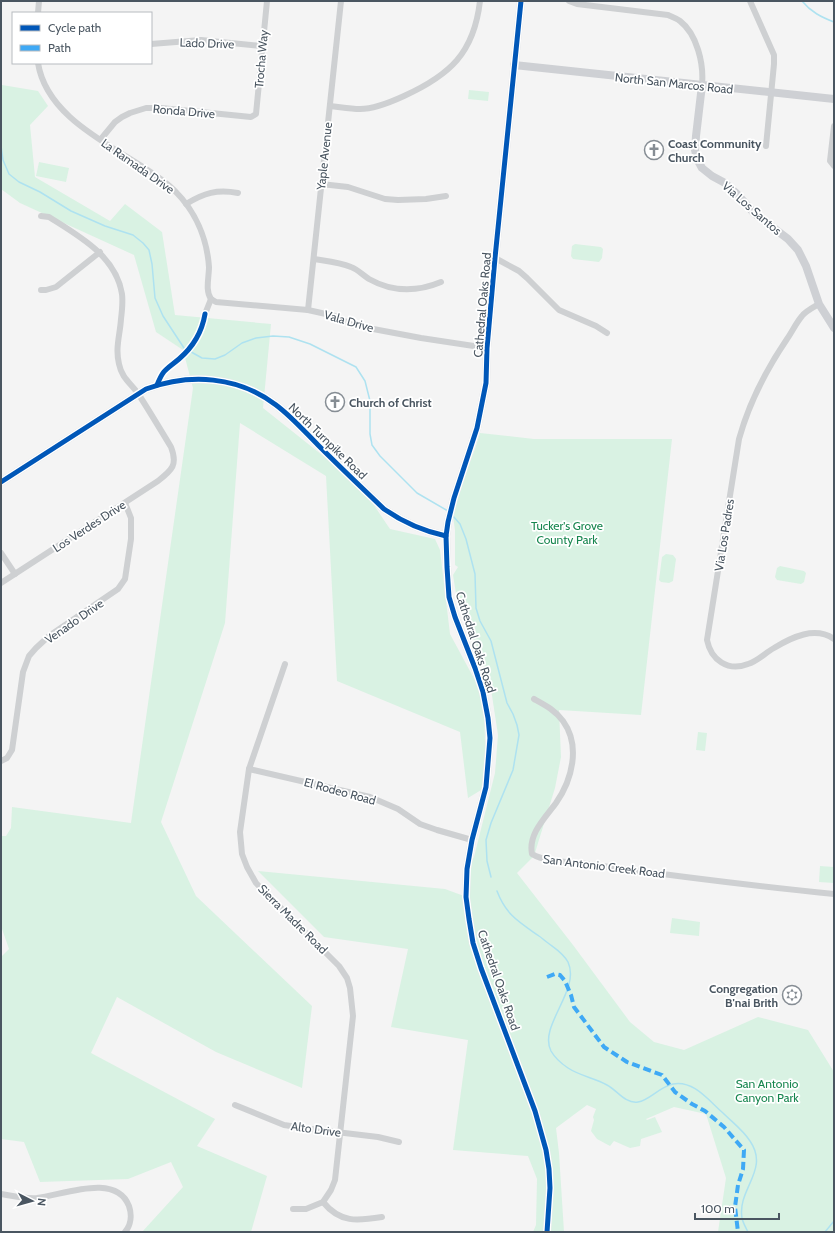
<svg xmlns="http://www.w3.org/2000/svg" width="835" height="1233" font-family="Cabin,sans-serif">
<style>
.green{fill:#d9f2e3}
.lines{fill:none;stroke-linecap:round;stroke-linejoin:round}
.stream{stroke:#aee2f0;stroke-width:1.5}
.street{stroke:#ced0d2;stroke-width:6}
.secondary{stroke:#ced0d4;stroke-width:8}
.quiet{stroke:#3fa9f5;stroke-width:4;stroke-dasharray:8 4;stroke-linecap:butt}
.cycleway-casing{stroke:#fff;stroke-width:8}
.cycleway{stroke:#0057b8;stroke-width:5}
.labels{text-anchor:middle;dominant-baseline:central;stroke-width:3.5;stroke-linejoin:round;paint-order:stroke}
.street-label{font-size:12px;fill:#4a5661;stroke:#fff}
.poi-label{font-size:12px;font-weight:bold;fill:#4a5661;stroke:#fff;text-anchor:start}
.park-label{font-size:12px;fill:#17864f;stroke:#fff}
</style>
<rect width="100%" height="100%" fill="#f4f4f4"/>
<g class="green">
<polygon points="1,80 2,85 38,91 48,106 30,125 35,177 110,221 125,204 162,232 175,315 271,324 263,408 361,486 390,529 435,539 440,550 450,634 484,697 486,787 468,798 460,732 337,681 326,476 240,423 225,623 161,822 196,896 312,1006 302,1088 216,1052 117,997 91,1053 215,1119 197,1146 267,1176 251,1232 142,1232 183,1187 171,1162 128,1179 40,1182 24,1142 1,1139 1,957 9,949 1,926 1,836 6,836 11,828 12,807 131,823 193,388 183,350 156,332 134,255 20,203 1,189"/>
<polygon points="469,90 489,92 488,101 468,99"/>
<polygon points="39,162 69,168 66,182 36,176"/>
<polygon points="575,244 601,247 603,249 602,258 599,262 573,259 571,256 572,246"/>
<polygon points="480,433 534,439 672,439 641,715 559,710 561,757 555,788 534,856 517,873 573,945 630,1022 654,1042 684,1050 758,1017 808,1030 834,1072 834,1232 718,1232 726,1178 706,1114 674,1107 646,1119 647,1120 655,1117 662,1132 641,1139 640,1146 630,1148 614,1141 610,1146 597,1139 591,1131 594,1120 593,1117 596,1109 587,1105 556,1128 559,1153 564,1232 533,1232 536,1225 537,1179 528,1156 453,1150 468,1040 391,1027 408,949 324,937 258,871 445,889 464,896 465,870 474,857 495,773 498,735 491,689 480,652 466,626 457,600 453,575 458,567 455,565 455,530 453,516 462,482 475,449"/>
<polygon points="666,554 673,555 676,559 673,581 669,583 661,582 659,580 662,557"/>
<polygon points="780,566 804,571 806,573 804,582 801,584 777,580 775,577 777,568"/>
<polygon points="698,732 707,733 705,751 696,750"/>
<polygon points="820,866 834,867 834,883 819,882"/>
<polygon points="672,918 700,922 699,936 670,933"/>
</g>
<g class="lines">
<g class="stream">
<path d="M802,1C811,12 821,17 834,22"/>
<polyline points="1,118 1,146 3,160 9,174 19,182 40,192 71,211 105,226 133,235 143,243 149,250 152,264 155,298 163,316 184,348 202,358 215,359 225,355 242,343 256,338 273,336 289,337 310,344 356,367 365,381 370,401 370,434 372,445 380,456 417,493 448,511"/>
<polyline points="453,516 460,524 466,539 475,574 476,608 480,621 491,641 507,703 513,714 517,725 519,735 513,770 491,823 486,840 487,861 491,877"/>
<path d="M497,891C506,915 519,922 539,936C542,938 545,941 548,943C556,949 563,953 568,962C581,990 538,1026 551,1051C555,1058 562,1064 568,1068C580,1076 595,1078 607,1085C617,1090 625,1104 638,1102C650,1100 659,1087 673,1084C694,1080 709,1101 723,1113C732,1122 743,1130 750,1141C770,1170 737,1189 742,1218C743,1223 746,1228 748,1232"/>
<polyline points="825,1232 834,1221"/>
</g>
<g class="street">
<path d="M569,1L577,4L668,15C672,17 676,18 680,21C697,34 704,64 702,85"/>
<polyline points="750,1 774,55 774,64 766,146"/>
<polyline points="38,13 39,1"/>
<polyline points="151,44 201,40 262,46"/>
<path d="M38,63C46,114 103,141 143,167C154,174 165,181 175,191C195,211 207,238 209,267C209,277 205,291 211,299"/>
<path d="M330,106C340,107 350,109 360,109C375,109 391,102 404,96C450,75 474,53 480,1"/>
<polyline points="834,126 830,161 834,166"/>
<polyline points="101,139 115,122 122,117 130,113 146,108 161,108 251,117 256,114 267,1"/>
<polyline points="321,184 348,187 385,199 398,200 426,199 446,196"/>
<path d="M186,204C204,193 217,189 238,193"/>
<polyline points="495,258 519,271 527,278 559,310 596,326 607,333"/>
<path d="M314,259C326,261 339,262 351,267C357,269 363,275 369,279C392,292 417,292 441,282"/>
<polyline points="41,290 46,290 56,287 100,252"/>
<polyline points="211,299 216,302 308,310 335,316 352,325 421,338 487,348"/>
<path d="M819,304C814,307 806,311 802,316C796,323 792,332 787,339C766,370 749,403 739,439L707,640C711,660 728,672 748,664C758,661 765,653 774,648C792,637 815,626 834,639"/>
<polyline points="308,310 341,1"/>
<polyline points="205,314 211,299"/>
<polyline points="1,553 15,574"/>
<path d="M1,583L158,481C172,470 178,465 171,447C160,429 150,412 139,395C131,383 122,379 119,364C115,348 120,335 121,319C122,311 123,302 122,294C116,256 79,236 49,217L41,216"/>
<polyline points="285,664 249,769 240,832 242,854 247,867 256,883 339,966 347,978 350,988 353,1016 335,1180 331,1190 323,1202 306,1209 293,1209"/>
<path d="M534,699C545,705 555,710 563,721C581,746 572,780 556,803C545,818 528,834 532,854C546,863 578,862 595,865C675,876 754,886 834,894"/>
<polyline points="1,761 7,758 12,750 23,672 29,656 36,648 49,636 118,589 125,579 131,539 131,518 125,503"/>
<polyline points="249,769 370,797 398,809 420,824 437,830 472,840"/>
<polyline points="235,1105 284,1125 311,1129 378,1137 399,1142"/>
<path d="M1,1194C13,1196 25,1199 37,1198C63,1195 116,1172 129,1206C132,1215 131,1225 125,1232"/>
<path d="M323,1202C340,1223 357,1221 382,1217"/>
</g>
<g class="secondary">
<polyline points="521,1 495,258 487,348 486,383 477,428 454,498 448,522 446,536 447,567 449,597 455,617 475,668 483,692 488,718 490,738 486,787 472,840 467,869 466,897 469,919 473,943 481,968 535,1111 546,1150 549,1169 550,1188 547,1232"/>
<polyline points="514,65 834,99"/>
<polyline points="702,85 696,136 695,150 697,159 702,168 712,176 725,183 737,194 754,213 788,239 798,250 806,266 819,304 834,328"/>
<path d="M1,482L146,389C190,373 238,376 276,405C292,417 305,432 318,445C340,467 362,488 384,509C404,523 423,531 446,536"/>
</g>
<polyline class="quiet" points="547,977 555,974 560,975 565,981 571,995 574,1007 604,1047 627,1062 662,1075 675,1092 692,1104 705,1111 724,1127 744,1150 743,1169 738,1185 735,1207 738,1232"/>
<defs>
<g id="cycleway">
<polyline points="521,1 495,258 487,348 486,383 477,428 454,498 448,522 446,536 447,567 449,597 455,617 475,668 483,692 488,718 490,738 486,787 472,840 467,869 466,897 469,919 473,943 481,968 535,1111 546,1150 549,1169 550,1188 547,1232"/>
<path d="M157,385C164,368 166,370 179,359C193,347 202,332 205,314"/>
<path d="M1,482L146,389C190,373 238,376 276,405C292,417 305,432 318,445C340,467 362,488 384,509C404,523 423,531 446,536"/>
</g>
</defs>
<use href="#cycleway" class="cycleway-casing"/>
<use href="#cycleway" class="cycleway"/>
</g>
<defs>
<symbol id="church-ring" viewBox="-11 -11 22 22"><circle r="9.5" fill="#fff" stroke="#868d94" stroke-width="1.5"/><path d="M-1.2-6h2.4v3.5h3.3v2.4h-3.3V6h-2.4V-.1h-3.3v-2.4h3.3Z" fill="#868d94"/></symbol>
<symbol id="synagogue-ring" viewBox="-11 -11 22 22"><circle r="9.5" fill="#fff" stroke="#868d94" stroke-width="1.5"/><path d="M0-6.5L5.6 3.2H-5.6ZM0 6.5L5.6-3.2H-5.6Z" fill="#868d94"/></symbol>
</defs>
<g fill-rule="evenodd">
<use href="#church-ring" x="643" y="139" width="22" height="22"/>
<use href="#church-ring" x="324" y="391" width="22" height="22"/>
<use href="#synagogue-ring" x="781" y="984" width="22" height="22"/>
</g>
<g class="labels">
<g class="street-label">
<text transform="translate(207 43) rotate(2)">Lado Drive</text>
<text transform="translate(261 59) rotate(-85)">Trocha Way</text>
<text transform="translate(674 83) rotate(6)">North San Marcos Road</text>
<text transform="translate(184 111) rotate(5)">Ronda Drive</text>
<text transform="translate(324 156) rotate(-84)">Yaple Avenue</text>
<text transform="translate(138 166) rotate(35)">La Ramada Drive</text>
<text transform="translate(752 208) rotate(41)">Via Los Santos</text>
<text transform="translate(482 305) rotate(-85)">Cathedral Oaks Road</text>
<text transform="translate(349 321) rotate(16)">Vala Drive</text>
<text transform="translate(328 441) rotate(44)">North Turnpike Road</text>
<text transform="translate(89 526) rotate(-33)">Los Verdes Drive</text>
<text transform="translate(724 535) rotate(-81)">Via Los Padres</text>
<text transform="translate(74 621) rotate(-35)">Venado Drive</text>
<text transform="translate(476 642) rotate(72)">Cathedral Oaks Road</text>
<text transform="translate(340 791) rotate(15)">El Rodeo Road</text>
<text transform="translate(604 866) rotate(7)">San Antonio Creek Road</text>
<text transform="translate(293 919) rotate(45)">Sierra Madre Road</text>
<text transform="translate(499 980) rotate(71)">Cathedral Oaks Road</text>
<text transform="translate(316 1129) rotate(8)">Alto Drive</text>
</g>
<g class="poi-label">
<text x="668" y="143">Coast Community<tspan x="668" dy="14">Church</tspan></text>
<text x="349" y="402">Church of Christ</text>
<text x="778" y="988" text-anchor="end">Congregation<tspan x="778" dy="14">B'nai Brith</tspan></text>
</g>
<g class="park-label">
<text x="567" y="525">Tucker's Grove<tspan x="567" dy="14">County Park</tspan></text>
<text x="767" y="1083">San Antonio<tspan x="767" dy="14">Canyon Park</tspan></text>
</g>
</g>
<rect width="835" height="1233" fill="none" stroke="#4a5661" stroke-width="4"/>
<rect x="12" y="12" width="140" height="52" fill="#ffffff" stroke="#b7bbc0"/>
<rect x="20" y="25" width="20" height="6" fill="#0057b8" stroke="#b7bbc0"/>
<text x="48" y="32" font-size="12" fill="#4a5661">Cycle path</text>
<rect x="20" y="45" width="20" height="6" fill="#3fa9f5" stroke="#b7bbc0"/>
<text x="48" y="52" font-size="12" fill="#4a5661">Path</text>
<g transform="translate(32 1201) rotate(96)" stroke="#ffffff" stroke-width="3" paint-order="stroke">
<path d="M0-3L7 15L0 10L-7 15Z" fill="#4a5661"/>
<text y="-6" font-size="11" font-weight="bold" text-anchor="middle" fill="#4a5661">N</text>
</g>
<path d="M695 1213v6h84v-6" fill="none" stroke="#4a5661" stroke-width="2"/>
<text x="701" y="1213" font-size="12" fill="#4a5661" stroke="#ffffff" stroke-width="3" paint-order="stroke">100 m</text>
</svg>
